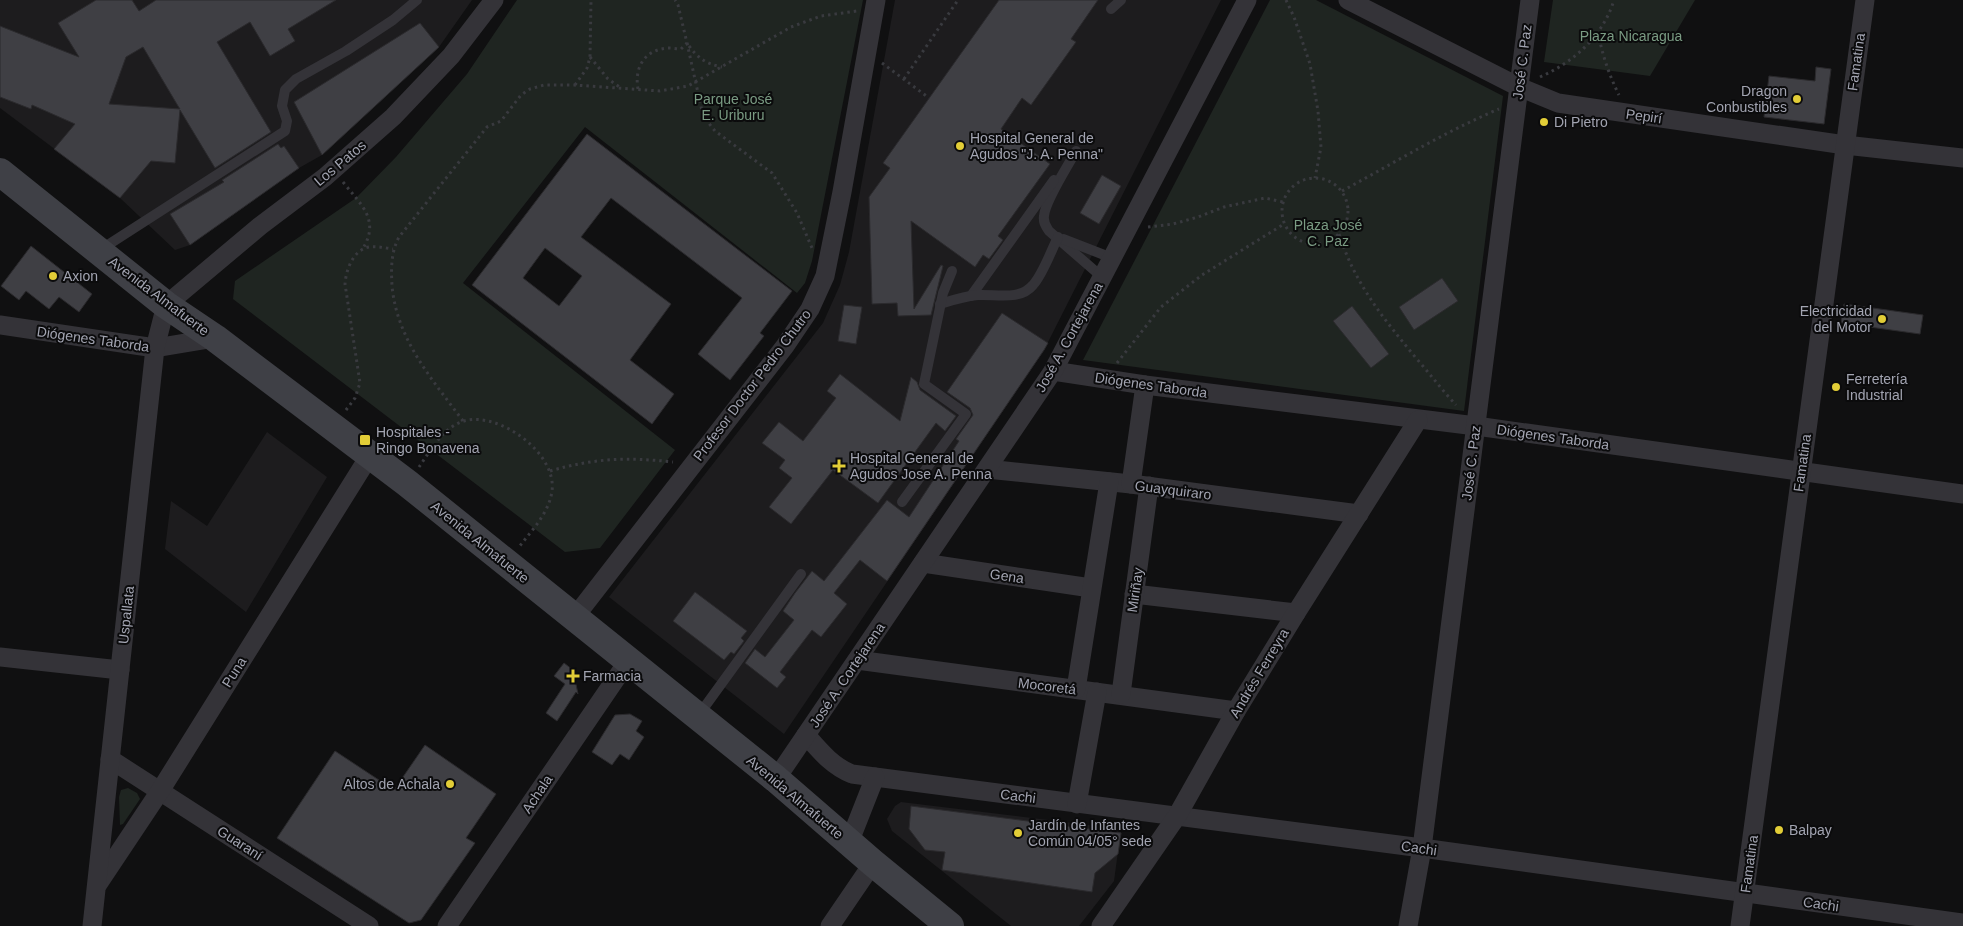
<svg xmlns="http://www.w3.org/2000/svg" width="1963" height="926" font-family="Helvetica,sans-serif">
<style>
.built{fill:#1d1c1e}
.green{fill:#1f2521}
.building{fill:#3f3f44;stroke:#2b2a2d;fill-rule:evenodd}
.lines{fill:none;stroke-linecap:round;stroke-linejoin:round}
.path{stroke:#393a3f;stroke-width:3;stroke-dasharray:2.5 4;stroke-linecap:butt}
.service{stroke:#343338;stroke-width:10}
.minor{stroke:#343338;stroke-width:19}
.secondary{stroke:#3f4046;stroke-width:28}
.poi-dot{fill:#e2cd37;stroke:#0b0b0c;stroke-width:2}
.labels{text-anchor:middle;dominant-baseline:central;stroke-width:4;stroke-linejoin:round;paint-order:stroke}
.park-label{font-size:14px;fill:#7a9b83;stroke:#0b0b0c}
.street-label{font-size:14px;fill:#a2a4b1;stroke:#0b0b0c}
.poi-label{font-size:14px;fill:#a2a4b1;stroke:#0b0b0c;text-anchor:start}
</style>
<rect width="100%" height="100%" fill="#101011"/>
<g class="built">
<polygon points="0,0 472,0 439,47 322,155 299,168 190,245 175,250 120,198 0,108"/>
<polygon points="895,0 1221,0 1044,350 784,734 609,597 823,323 840,285 849,252"/>
<polygon points="267,432 327,477 246,612 165,549 171,501 207,526"/>
<polygon points="901,802 1121,829 1114,881 1079,926 1011,926 892,831 887,819 895,806"/>
</g>
<g class="green">
<polygon points="517,0 863,0 812,261 805,283 797,293 585,127 463,283 675,450 600,548 565,552 233,299 235,281 356,198 396,157 467,74"/>
<polygon points="1270,0 1316,0 1503,96 1464,411 1083,360"/>
<polygon points="1553,0 1695,0 1650,76 1544,62"/>
<polygon points="128,788 137,793 140,799 123,824 120,825 119,797 121,790"/>
</g>
<g class="building">
<path d="M96,0H132L139,11L156,0H336L288,29L295,41L270,56L250,22L217,42L271,132L215,168L180,110L175,163L151,161L120,198L54,149L75,124L32,105L31,109L0,97V26L79,57L58,23ZM143,47L178,106L180,109L109,104L126,57Z"/>
<polygon points="999,0 1098,0 1071,39 1076,42 1031,105 1022,98 1001,129 1050,164 998,236 1003,240 989,259 983,255 975,267 911,221 914,309 941,265 943,266 931,315 898,316 897,303 872,304 869,197 890,168 883,163"/>
<polygon points="420,23 439,47 322,155 294,102"/>
<polygon points="1816,67 1831,69 1824,124 1764,117 1769,76 1815,81"/>
<path d="M587,134L792,291L760,333L764,336L730,380L698,354L742,298L611,198L581,237L671,304L630,360L674,394L652,424L472,285ZM545,248L582,276L559,306L523,278Z"/>
<polygon points="278,144 281,148 284,146 299,168 190,245 170,214 224,182 222,180"/>
<polygon points="1102,175 1121,186 1099,224 1080,213"/>
<polygon points="31,246 92,294 79,312 59,297 49,309 26,291 19,300 1,286"/>
<polygon points="1442,278 1458,301 1414,330 1399,307"/>
<polygon points="1844,304 1923,315 1920,334 1841,323"/>
<polygon points="844,305 862,307 856,344 838,341"/>
<polygon points="1352,306 1389,354 1371,368 1333,321"/>
<polygon points="1002,313 1048,343 1044,350 887,581 860,560 834,593 847,604 821,637 812,630 780,672 786,677 777,688 745,663 755,649 765,657 794,620 783,611 795,593 812,571 824,581 887,500 909,517 959,441 956,439 973,415 970,408 947,392"/>
<polygon points="840,374 900,421 911,377 917,382 920,390 956,416 945,431 936,423 878,503 833,470 791,524 769,507 792,478 779,468 785,460 762,443 779,422 803,441 836,398 827,391"/>
<polygon points="695,592 747,631 741,638 744,641 734,654 731,652 724,660 673,621"/>
<polygon points="564,663 573,670 578,694 576,692 557,721 546,713 565,684 554,676"/>
<polygon points="630,714 642,721 636,731 644,737 629,760 620,754 612,765 592,752 615,715"/>
<polygon points="425,745 496,794 466,838 475,843 421,920 409,923 277,838 335,751 394,790"/>
<polygon points="911,806 1121,833 1118,854 1095,873 1092,892 942,870 945,852 925,850 909,829"/>
</g>
<g class="lines">
<g class="path">
<polyline points="1286,0 1294,17 1310,64 1318,111 1321,147 1315,178"/>
<path d="M1598,32C1602,54 1609,75 1619,95"/>
<polyline points="687,43 702,111 707,121 715,131 772,173 797,213 812,248"/>
<path d="M689,46C698,58 706,64 722,67"/>
<polyline points="590,57 608,79 621,88"/>
<polyline points="882,63 929,98"/>
<path d="M1540,77C1574,62 1603,36 1614,0"/>
<polyline points="904,79 958,0"/>
<polyline points="575,85 587,68 590,57 591,0"/>
<path d="M638,89C634,67 645,49 669,48C673,48 677,49 681,49L687,43L678,5L675,0"/>
<circle cx="1315" cy="211" r="33"/>
<path d="M343,182C361,205 381,220 362,250"/>
<path d="M1342,191C1394,163 1444,132 1499,109"/>
<polyline points="1148,227 1173,224 1198,217 1224,207 1265,198 1283,202"/>
<path d="M1339,234C1355,284 1383,318 1416,358C1430,374 1442,390 1456,405"/>
<polyline points="1117,363 1161,307 1202,275 1284,224"/>
<path d="M346,410L355,398L360,383L345,284C346,270 353,250 369,247C377,246 385,248 393,249"/>
<path d="M463,421C432,379 397,340 392,286C391,268 391,252 399,237L487,127L501,121L521,95L530,89L544,85H574L660,91L688,86L791,27L821,16L857,11"/>
<path d="M419,467C431,450 443,427 464,421C499,411 557,453 552,491C549,513 532,530 519,547"/>
<path d="M550,471C595,458 627,457 673,462"/>
</g>
<g class="service">
<polyline points="1111,9 1121,0"/>
<path d="M1076,151C1068,166 1045,201 1044,216C1043,223 1046,226 1049,231L1102,277"/>
<polyline points="1063,239 1112,258"/>
<polyline points="100,250 285,131 287,121 282,106 285,90 296,79 346,51 393,20 417,0"/>
<polyline points="971,296 1054,180"/>
<path d="M940,304C953,300 965,296 978,295C996,294 1020,301 1033,285C1043,274 1051,251 1058,237"/>
<polyline points="902,502 966,414 924,384 943,293 952,271"/>
<polyline points="698,716 801,574"/>
</g>
<g class="minor">
<polyline points="1348,0 1519,87 1558,103 1845,145 1963,158"/>
<polyline points="0,325 155,348 215,338"/>
<polyline points="1053,371 1145,385 1476,426 1963,494"/>
<polyline points="987,469 1131,484 1359,514"/>
<polyline points="1131,484 1145,385"/>
<polyline points="923,563 1091,588"/>
<polyline points="1134,594 1296,613"/>
<polyline points="574,618 785,346 810,309 825,276 842,192 876,0"/>
<polyline points="0,657 120,670"/>
<polyline points="857,660 1236,711"/>
<polyline points="1076,689 1109,482"/>
<polyline points="1121,694 1149,486"/>
<path d="M806,735C820,751 832,766 852,774L1422,848L1963,923"/>
<polyline points="110,759 369,926"/>
<polyline points="776,779 1053,371 1247,0"/>
<polyline points="1077,804 1097,692"/>
<polyline points="849,843 875,777"/>
<polyline points="98,884 160,791 370,455"/>
<polyline points="92,926 155,348 166,305 260,226 325,177 393,117 451,56 494,0"/>
<polyline points="447,926 628,661"/>
<polyline points="830,926 873,863"/>
<polyline points="1101,926 1177,816 1236,711 1296,613 1418,420"/>
<polyline points="1408,926 1422,848 1530,0"/>
<polyline points="1740,926 1865,0"/>
</g>
<polyline class="secondary" points="0,172 166,305 215,338 407,483 776,779 873,863 950,926"/>
</g>
<g class="poi-dot">
<circle cx="1797" cy="99" r="5"/>
<circle cx="1544" cy="122" r="5"/>
<circle cx="960" cy="146" r="5"/>
<circle cx="53" cy="276" r="5"/>
<circle cx="1882" cy="319" r="5"/>
<circle cx="1836" cy="387" r="5"/>
<rect x="359" y="434" width="12" height="12" rx="2.5"/>
<path d="M836.5 458.5h5v5h5v5h-5v5h-5v-5h-5v-5h5z"/>
<path d="M570.5 668.5h5v5h5v5h-5v5h-5v-5h-5v-5h5z"/>
<circle cx="450" cy="784" r="5"/>
<circle cx="1779" cy="830" r="5"/>
<circle cx="1018" cy="833" r="5"/>
</g>
<g class="labels">
<g class="park-label">
<text x="1631" y="36">Plaza Nicaragua</text>
<text x="733" y="99">Parque José<tspan x="733" dy="16">E. Uriburu</tspan></text>
<text x="1328" y="225">Plaza José<tspan x="1328" dy="16">C. Paz</tspan></text>
</g>
<g class="street-label">
<text transform="translate(1522 62) rotate(-83)">José C. Paz</text>
<text transform="translate(1856 62) rotate(-82)">Famatina</text>
<text transform="translate(1644 116) rotate(8)">Pepirí</text>
<text transform="translate(340 163) rotate(-40)">Los Patos</text>
<text transform="translate(159 296) rotate(37)">Avenida Almafuerte</text>
<text transform="translate(1069 337) rotate(-61)">José A. Cortejarena</text>
<text transform="translate(93 339) rotate(8)">Diógenes Taborda</text>
<text transform="translate(752 385) rotate(-53)">Profesor Doctor Pedro Chutro</text>
<text transform="translate(1151 385) rotate(8)">Diógenes Taborda</text>
<text transform="translate(1553 437) rotate(8)">Diógenes Taborda</text>
<text transform="translate(1471 463) rotate(-83)">José C. Paz</text>
<text transform="translate(1802 463) rotate(-82)">Famatina</text>
<text transform="translate(1173 490) rotate(7)">Guayquiraro</text>
<text transform="translate(480 542) rotate(39)">Avenida Almafuerte</text>
<text transform="translate(1007 576) rotate(8)">Gena</text>
<text transform="translate(1135 590) rotate(-82)">Miriñay</text>
<text transform="translate(126 615) rotate(-84)">Uspallata</text>
<text transform="translate(234 672) rotate(-58)">Puna</text>
<text transform="translate(1259 673) rotate(-59)">Andrés Ferreyra</text>
<text transform="translate(847 675) rotate(-56)">José A. Cortejarena</text>
<text transform="translate(1047 686) rotate(7)">Mocoretá</text>
<text transform="translate(537 794) rotate(-56)">Achala</text>
<text transform="translate(1018 796) rotate(7)">Cachi</text>
<text transform="translate(795 797) rotate(40)">Avenida Almafuerte</text>
<text transform="translate(240 843) rotate(33)">Guaraní</text>
<text transform="translate(1419 848) rotate(8)">Cachi</text>
<text transform="translate(1749 864) rotate(-82)">Famatina</text>
<text transform="translate(1821 904) rotate(8)">Cachi</text>
</g>
<g class="poi-label">
<text x="1787" y="91" text-anchor="end">Dragon<tspan x="1787" dy="16">Conbustibles</tspan></text>
<text x="1554" y="122">Di Pietro</text>
<text x="970" y="138">Hospital General de<tspan x="970" dy="16">Agudos "J. A. Penna"</tspan></text>
<text x="63" y="276">Axion</text>
<text x="1872" y="311" text-anchor="end">Electricidad<tspan x="1872" dy="16">del Motor</tspan></text>
<text x="1846" y="379">Ferretería<tspan x="1846" dy="16">Industrial</tspan></text>
<text x="376" y="432">Hospitales -<tspan x="376" dy="16">Ringo Bonavena</tspan></text>
<text x="850" y="458">Hospital General de<tspan x="850" dy="16">Agudos Jose A. Penna</tspan></text>
<text x="583" y="676">Farmacia</text>
<text x="440" y="784" text-anchor="end">Altos de Achala</text>
<text x="1028" y="825">Jardín de Infantes<tspan x="1028" dy="16">Común 04/05° sede</tspan></text>
<text x="1789" y="830">Balpay</text>
</g>
</g>
</svg>
